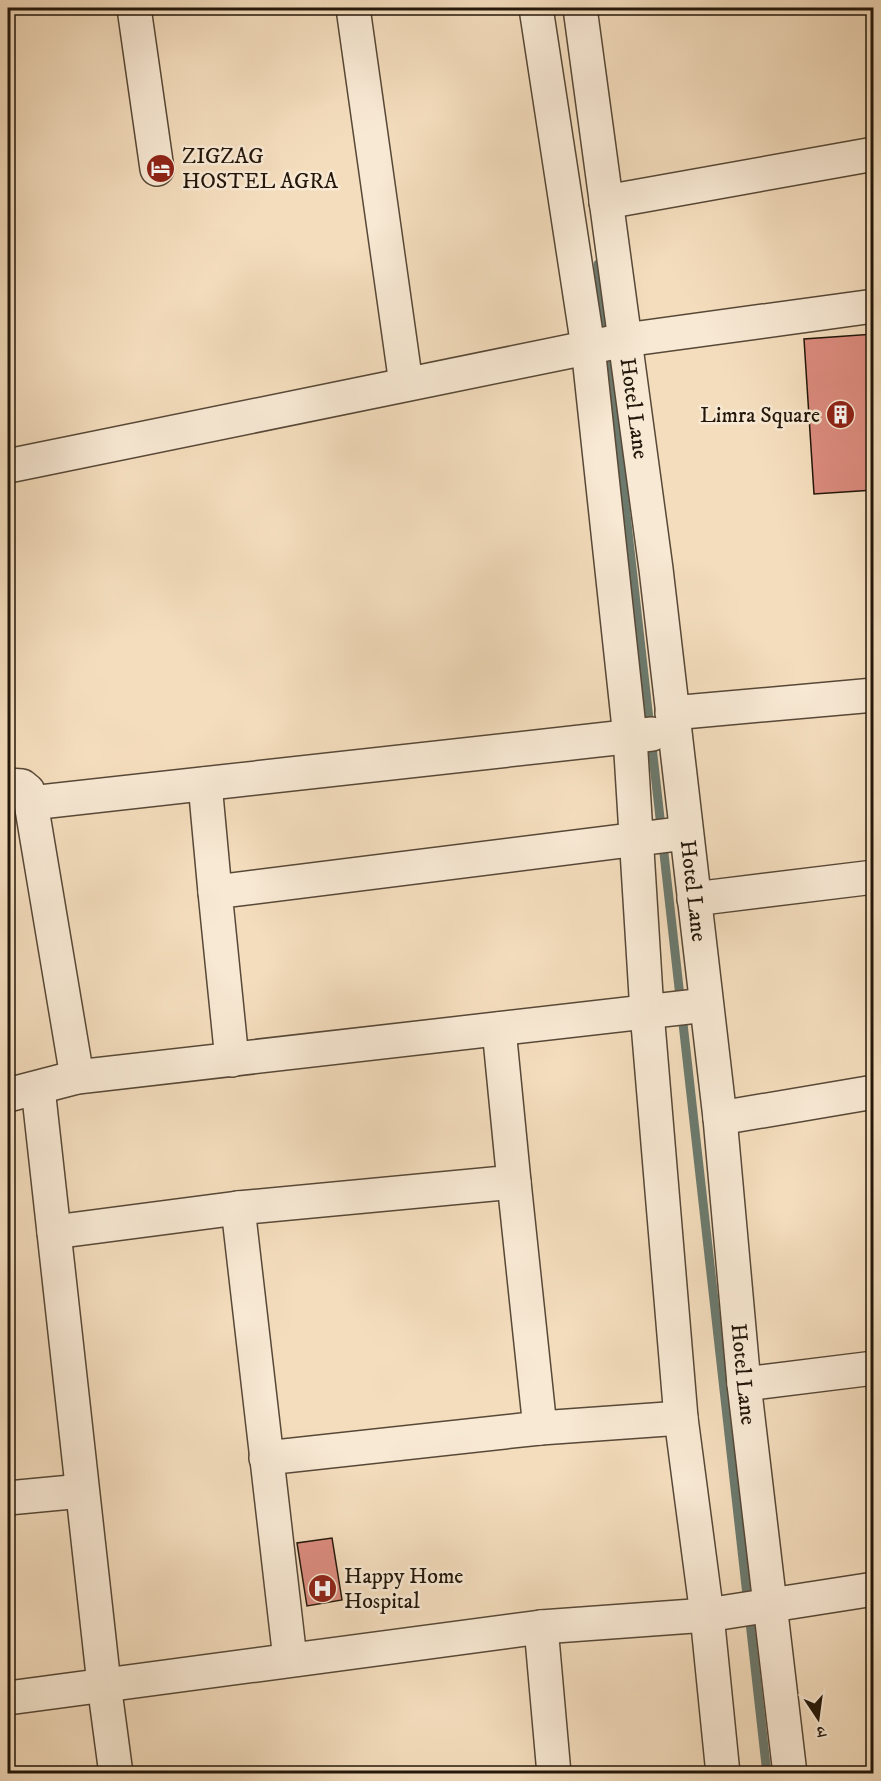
<svg xmlns="http://www.w3.org/2000/svg" width="881" height="1781" font-family="'IM FELL DW Pica','Noto Serif Devanagari',serif">
<style>
.lines{fill:none;stroke-linecap:round;stroke-linejoin:round}
.stream{stroke:#6c7a6e;stroke-width:9}
.building{fill:#dc8c7f;stroke:#23170a;stroke-width:1.5}
.street-casing{stroke:#574837;stroke-width:36}
.street{stroke:#f8e9d4;stroke-width:33}
.labels{text-anchor:middle;dominant-baseline:central;stroke-width:5;stroke-linejoin:round;paint-order:stroke}
.poi-label{font-size:22px;fill:#23170a;stroke:#f8e9d4;text-anchor:start}
.street-label{font-size:22px;fill:#23170a;stroke:#f8e9d4}
</style>
<rect width="100%" height="100%" fill="#f4ddbd"/>
<filter id="stains"><feTurbulence type="fractalNoise" baseFrequency=".00333" numOctaves="4"/><feColorMatrix values="0 0 0 0 .2 0 0 0 0 .09 0 0 0 0 .02 0 0 0 .5 -.17"/></filter>
<radialGradient id="worn" r=".72"><stop offset=".6" stop-color="#630" stop-opacity="0"/><stop offset="1" stop-color="#630" stop-opacity=".3"/></radialGradient>
<g class="lines">
<polyline class="stream" points="598,264 767,1774"/>
</g>
<g class="building">
<polygon points="874,334 874,490 814,494 804,339"/>
<polygon points="332,1538 342,1600 307,1606 297,1543"/>
</g>
<g class="lines">
<defs>
<g id="street">
<polyline points="134,8 157,169"/>
<polyline points="353,8 406,384"/>
<polyline points="536,8 588,347 630,737 647,1012 681,1418 707,1615 723,1774"/>
<path id="s1" d="M580,8L656,569L720,1118L744,1384L790,1774"/>
<polyline points="606,202 874,154"/>
<polyline points="8,466 625,340 874,306"/>
<polyline points="672,713 874,695"/>
<polyline points="205,784 215,892"/>
<polyline points="8,785 22,786 28,791 31,803 77,1077"/>
<polyline points="31,803 652,734"/>
<polyline points="694,899 874,877"/>
<polyline points="232,1060 215,892 686,833"/>
<polyline points="38,1088 104,1684 116,1774"/>
<polyline points="8,1095 77,1077 706,1005"/>
<polyline points="720,1118 874,1092"/>
<polyline points="238,1208 514,1182 499,1029"/>
<polyline points="54,1232 238,1208 290,1659"/>
<polyline points="744,1384 874,1368"/>
<polyline points="540,1428 681,1418"/>
<polyline points="266,1458 540,1428 514,1182"/>
<polyline points="8,1498 82,1491"/>
<polyline points="541,1627 554,1774"/>
<polyline points="8,1698 541,1627 707,1615 874,1589"/>
</g>
</defs>
<use href="#street" class="street-casing"/>
<use href="#street" class="street"/>
</g>
<defs>
<symbol id="hotel-disc" viewBox="-11 -11 22 22"><circle r="9.5" fill="#8f2418" stroke="#f8e9d4"/><path d="M-6-4.5h1.5V1H6V5H4.5V3h-9V5H-6ZM-4 0a1.8 1.8 0 1 1 3.6 0ZM.5 0V-2.5h3Q6-2.5 6 0Z" fill="#fff"/></symbol>
<symbol id="building-disc" viewBox="-11 -11 22 22"><circle r="9.5" fill="#8f2418" stroke="#f8e9d4"/><path d="M-4-6H4V6H1V3H-1V6H-4ZM-2.5-4.3h1.7v1.8h-1.7ZM.8-4.3h1.7v1.8H.8ZM-2.5-1h1.7V.8h-1.7ZM.8-1h1.7V.8H.8Z" fill="#fff"/></symbol>
<symbol id="hospital-disc" viewBox="-11 -11 22 22"><circle r="9.5" fill="#8f2418" stroke="#f8e9d4"/><path d="M-5-5h3v3.5h4V-5h3V5h-3V1.5h-4V5h-3Z" fill="#fff"/></symbol>
</defs>
<g fill-rule="evenodd">
<use href="#hotel-disc" x="144" y="152" width="33" height="33"/>
<use href="#building-disc" x="824" y="398" width="33" height="33"/>
<use href="#hospital-disc" x="306" y="1572" width="33" height="33"/>
</g>
<g class="labels">
<g class="poi-label">
<text x="182" y="156">ZIGZAG<tspan x="182" dy="25">HOSTEL AGRA</tspan></text>
<text x="820" y="415" text-anchor="end">Limra Square</text>
<text x="344" y="1576">Happy Home<tspan x="344" dy="25">Hospital</tspan></text>
</g>
<g class="street-label">
<text stroke="none"><textPath href="#s1" startOffset="404">Hotel Lane</textPath></text>
<text stroke="none"><textPath href="#s1" startOffset="890">Hotel Lane</textPath></text>
<text stroke="none"><textPath href="#s1" startOffset="1376">Hotel Lane</textPath></text>
</g>
</g>
<rect width="881" height="1781" fill="none" stroke="#f4ddbd" stroke-width="30"/>
<rect x="9" y="9" width="863" height="1763" fill="none" stroke="#23170a" stroke-width="3"/>
<rect x="15" y="15" width="851" height="1751" fill="none" stroke="#23170a" stroke-width="1.5"/>
<g transform="translate(818 1718) rotate(167)" stroke="#f8e9d4" stroke-width="4.5" paint-order="stroke">
<path d="M0-4.5L10 22L0 15L-10 22Z" fill="#23170a"/>
<text y="-9" font-size="16" font-weight="bold" text-anchor="middle" fill="#23170a">उ</text>
</g>
<rect width="100%" height="100%" filter="url(#stains)"/>
<rect width="100%" height="100%" fill="url(#worn)"/>
</svg>
